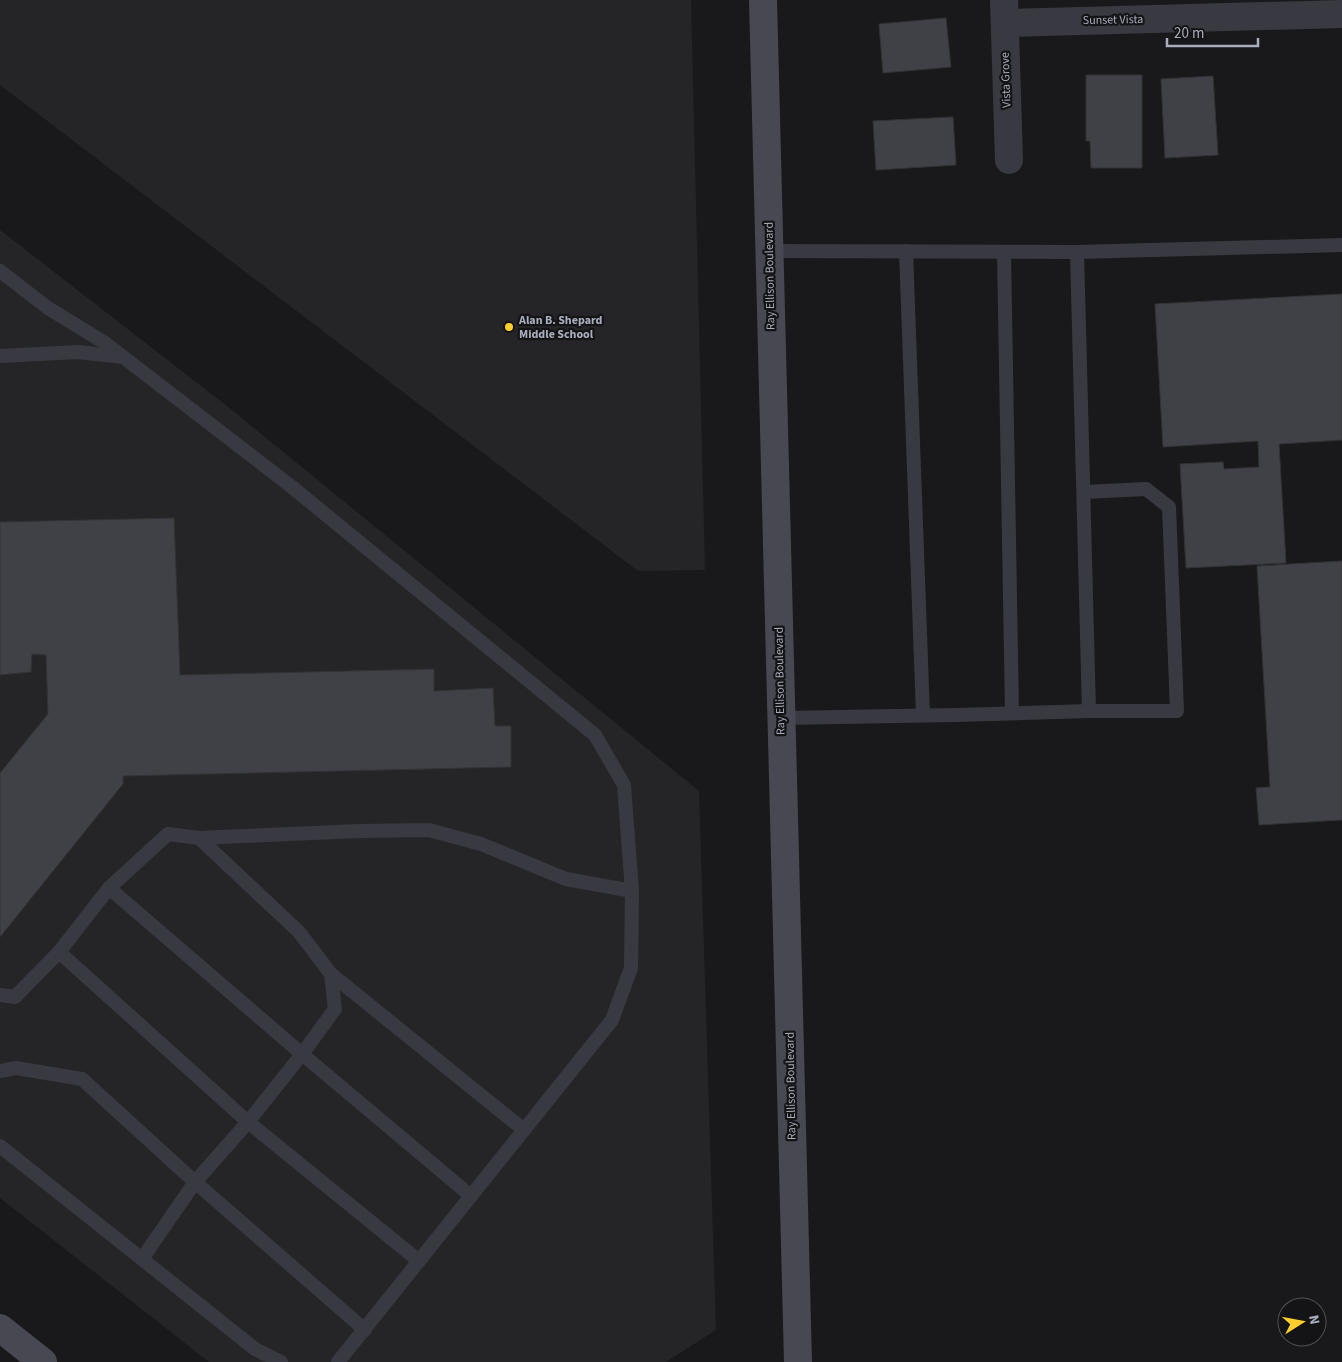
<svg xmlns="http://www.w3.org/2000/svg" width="1342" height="1362" font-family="'Source Sans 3',sans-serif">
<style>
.built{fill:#252528}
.building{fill:#404146;stroke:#333237}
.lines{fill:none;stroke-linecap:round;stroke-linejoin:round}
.service{stroke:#393a41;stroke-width:14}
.minor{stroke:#393a41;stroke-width:28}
.secondary{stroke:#474851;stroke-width:28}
.poi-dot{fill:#ffcf2d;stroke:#141416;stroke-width:2}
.labels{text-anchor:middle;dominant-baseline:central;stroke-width:4.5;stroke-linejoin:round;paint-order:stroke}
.street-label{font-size:12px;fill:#aaaebc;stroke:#141416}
.poi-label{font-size:12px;font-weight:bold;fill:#aaaebc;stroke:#141416;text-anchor:start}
</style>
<rect width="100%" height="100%" fill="#19191b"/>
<g class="built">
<polygon points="0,0 691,0 705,570 638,571 0,85"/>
<polygon points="0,230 227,406 699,791 716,1330 666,1362 209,1362 0,1198"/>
</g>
<g class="building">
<polygon points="946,18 951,67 883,73 879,24"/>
<polygon points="1086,75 1142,75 1142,168 1091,168 1090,141 1086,141"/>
<polygon points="1213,76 1218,155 1165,158 1161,79"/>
<polygon points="953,117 956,165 876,170 873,121"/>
<polygon points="1342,294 1342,440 1279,444 1286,563 1186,568 1180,464 1223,462 1224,469 1259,467 1258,441 1163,447 1155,304"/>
<polygon points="174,518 180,675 434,669 434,691 493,688 495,726 511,726 511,767 123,776 123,784 0,937 0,773 48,714 46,655 32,654 31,672 0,675 0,522"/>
<polygon points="1342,561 1342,820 1259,825 1256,788 1270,787 1257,566"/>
</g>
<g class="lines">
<g class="service">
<polyline points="769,251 1077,252 1089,711 956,715 781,718"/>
<polyline points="906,251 923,715"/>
<polyline points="1004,252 1012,713"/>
<polyline points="1077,252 1342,245"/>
<polyline points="0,271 48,308 105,343 292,487 595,735 624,785 632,891 631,968 612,1020 338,1362"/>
<polyline points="0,356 77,352 123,357"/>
<polyline points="1084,492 1146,489 1169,507 1177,711 1089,711"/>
<polyline points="199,838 360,831 429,830 481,844 566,879 632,891"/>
<polyline points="109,888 168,834 199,838 299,932 331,974 335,1009 302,1054 471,1196"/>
<polyline points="59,952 109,888 302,1054 248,1122 419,1261"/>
<polyline points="331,974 524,1130"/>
<polyline points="0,995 15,997 59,952 248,1122 195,1182 142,1259"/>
<polyline points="0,1071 16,1068 82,1079 195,1182 365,1330"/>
<polyline points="0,1146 255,1349 281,1362"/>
</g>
<g class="minor">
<polyline points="1004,0 1009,160"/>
<polyline points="1005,23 1342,14"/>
</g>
<g class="secondary">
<polyline points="763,0 798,1362"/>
<polyline points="0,1328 43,1362"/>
</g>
</g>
<circle class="poi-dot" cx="509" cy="327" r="5"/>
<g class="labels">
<g class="street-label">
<text transform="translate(1113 20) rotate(-1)">Sunset Vista</text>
<text transform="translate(1006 80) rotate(-92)">Vista Grove</text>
<text transform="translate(770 276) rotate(-91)">Ray Ellison Boulevard</text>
<text transform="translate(780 681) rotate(-91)">Ray Ellison Boulevard</text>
<text transform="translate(791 1086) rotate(-91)">Ray Ellison Boulevard</text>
</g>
<g class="poi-label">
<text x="519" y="320">Alan B. Shepard<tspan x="519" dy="14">Middle School</tspan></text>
</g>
</g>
<g transform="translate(1302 1322) rotate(79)"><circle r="24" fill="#141416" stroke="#505258"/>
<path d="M0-4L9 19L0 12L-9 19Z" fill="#ffcf2d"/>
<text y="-8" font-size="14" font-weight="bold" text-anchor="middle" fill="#aaaebc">N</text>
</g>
<path d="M1167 38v8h91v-8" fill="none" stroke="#aaaebc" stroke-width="2.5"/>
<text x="1174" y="38" font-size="15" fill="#aaaebc" stroke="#141416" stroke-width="4" paint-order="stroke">20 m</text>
</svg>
